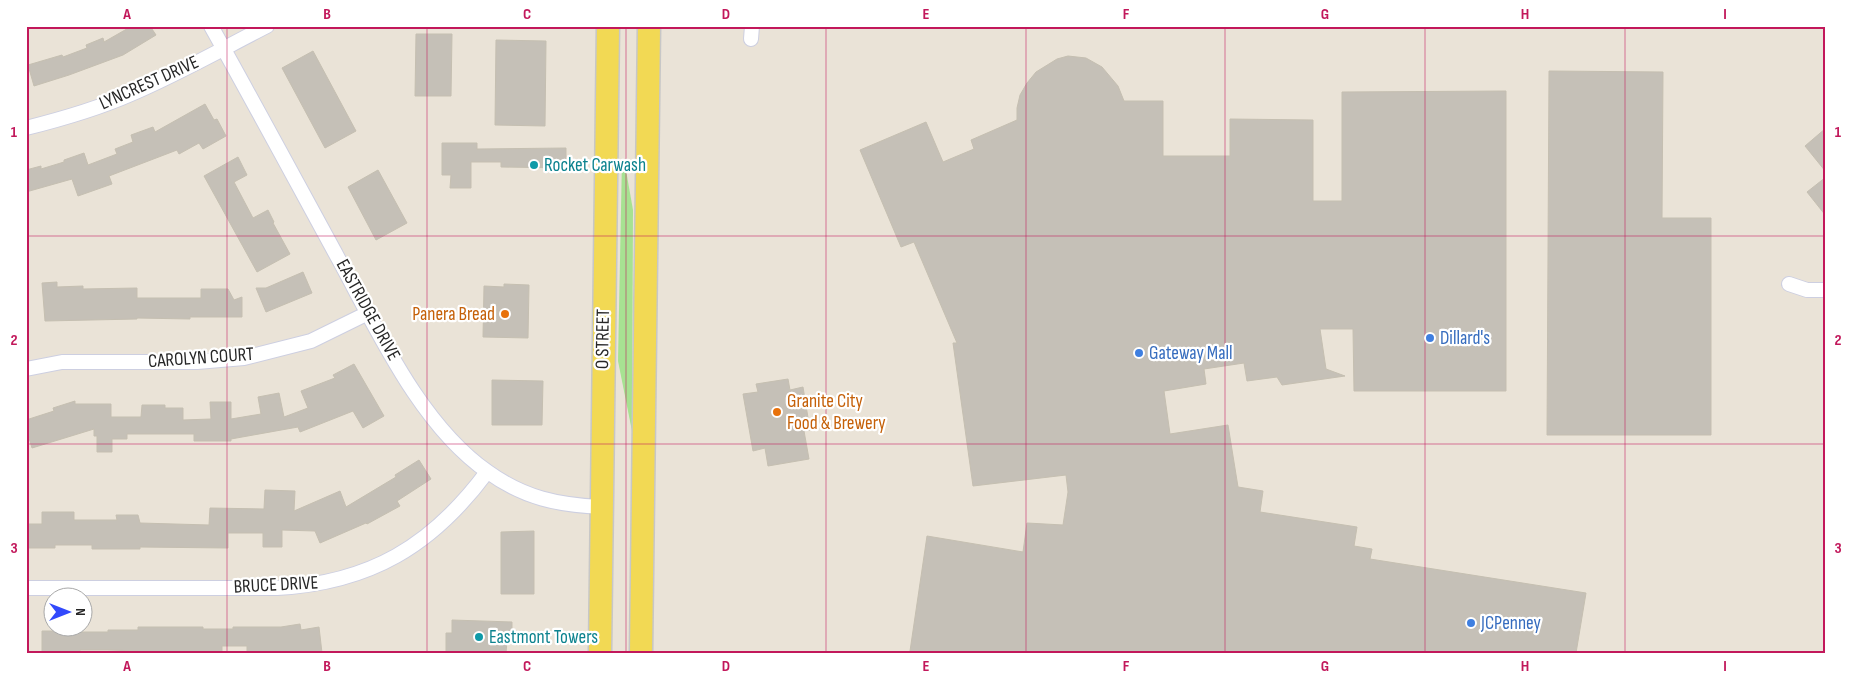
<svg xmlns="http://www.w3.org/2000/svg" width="1852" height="679" font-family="'Sofia Sans Condensed',sans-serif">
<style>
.green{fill:#a7e292}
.building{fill:#c5c0b7;stroke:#c5bfb1}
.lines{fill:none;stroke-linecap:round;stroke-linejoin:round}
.street-casing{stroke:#cdcfe1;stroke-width:16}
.primary-casing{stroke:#c7c7c7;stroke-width:25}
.street{stroke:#fff;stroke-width:14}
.primary{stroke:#f2d954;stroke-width:22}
.grid{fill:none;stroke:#c2185b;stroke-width:1;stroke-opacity:0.55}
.culture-dot{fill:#0f9aa8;stroke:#fff;stroke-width:2}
.food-dot{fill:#e8710a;stroke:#fff;stroke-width:2}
.shop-dot{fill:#3f7fe0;stroke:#fff;stroke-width:2}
.labels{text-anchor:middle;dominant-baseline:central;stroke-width:4.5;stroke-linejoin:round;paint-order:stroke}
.street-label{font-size:19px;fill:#272727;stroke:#fff}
.culture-label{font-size:19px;fill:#0d838f;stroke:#fff;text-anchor:start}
.food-label{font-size:19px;fill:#c56008;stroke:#fff;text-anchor:end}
.shop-label{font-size:19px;fill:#366cbe;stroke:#fff;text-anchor:start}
.neatline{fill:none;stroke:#c2185b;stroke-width:2}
.grid-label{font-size:16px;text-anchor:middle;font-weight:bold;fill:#c2185b}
</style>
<rect width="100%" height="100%" fill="#eae3d7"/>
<polygon class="green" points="622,159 624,159 633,210 632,431 618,361"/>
<g class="building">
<polygon points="132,26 150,26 156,35 123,55 69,75 34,86 28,65 62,55 63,57 87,48 86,45 103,38 104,42"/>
<polygon points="416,34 452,34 451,96 415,96"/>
<polygon points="496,40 546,41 545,126 495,125"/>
<polygon points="313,51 356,131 325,148 282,68"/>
<polygon points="1068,56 1086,58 1102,67 1118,86 1124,101 1163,101 1163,156 1230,156 1230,119 1313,120 1313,201 1342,201 1342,92 1506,91 1506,391 1354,391 1353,329 1320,329 1326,369 1345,376 1282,385 1277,377 1247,381 1244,363 1204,369 1206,384 1164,391 1170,434 1228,425 1238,487 1263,491 1260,512 1357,527 1354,546 1372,549 1370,559 1586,593 1576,653 924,653 910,651 927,536 1023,552 1027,523 1063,525 1068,492 1066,475 973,486 953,343 957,343 914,242 901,247 860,150 926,122 943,162 974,149 971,140 1017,120 1017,108 1020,95 1027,83 1036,72 1057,59"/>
<polygon points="1549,71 1663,72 1662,218 1711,218 1711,435 1547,435"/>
<polygon points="205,104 214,120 217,119 226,136 203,149 199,143 179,154 177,150 109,176 112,184 78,196 72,179 26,192 26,170 41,166 41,169 64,162 64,160 84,153 88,165 117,154 115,149 133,142 131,135 153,127 155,132"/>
<polygon points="1826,128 1826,172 1805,146"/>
<polygon points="442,143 477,143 477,149 566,148 566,168 501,167 501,162 471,162 471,188 450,188 451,175 442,175"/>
<polygon points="238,157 247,175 234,182 253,218 268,210 274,222 273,223 290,254 257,272 204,176"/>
<polygon points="378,170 407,223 376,240 348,187"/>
<polygon points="1826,177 1826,216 1807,192"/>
<polygon points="303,272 312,293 266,312 256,288 266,288"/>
<polygon points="57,282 57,287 83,286 83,289 137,288 137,298 201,298 201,289 228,289 234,300 242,297 242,317 190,317 190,319 137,318 137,319 45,321 42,283"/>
<polygon points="504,284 529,285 528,338 483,337 484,286 504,287"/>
<polygon points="354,364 384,416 363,428 353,411 300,432 298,427 231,439 231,441 194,441 194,434 127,434 127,439 112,439 112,452 97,452 97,436 94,436 94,429 32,448 26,428 26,420 54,411 53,408 75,401 75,404 111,404 111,417 141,417 142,405 165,405 165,408 183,408 183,420 211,419 210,402 231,402 231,419 261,414 258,397 279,393 284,417 308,408 301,391 335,378 333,375"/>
<polygon points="788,379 790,390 803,387 810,430 804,431 809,459 768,466 765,448 753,451 743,394 758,392 756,384"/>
<polygon points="492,380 543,381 542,425 492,425"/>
<polygon points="419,460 431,479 397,501 400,506 367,524 366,523 320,543 315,531 282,530 282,547 263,547 263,533 228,533 228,548 140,547 140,549 92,549 92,545 55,545 55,548 26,548 26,524 42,524 42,512 74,512 74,520 117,520 116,515 138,515 140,523 209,525 210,508 264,509 265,490 295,491 294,511 340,491 346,507 396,477 395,475"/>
<polygon points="534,531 534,594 501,594 501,532"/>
<polygon points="452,620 512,622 512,641 507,641 506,653 446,653 446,633 452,633"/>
<polygon points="300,624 301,630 319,627 322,653 247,653 247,646 222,646 222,653 138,653 138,651 108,650 80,650 80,653 42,653 42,631 60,631 60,629 80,629 80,632 108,632 108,630 138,630 138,627 203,627 203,629 233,629 233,627 281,627"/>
</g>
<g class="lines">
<defs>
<g id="street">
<path d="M211,26C254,103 296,181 338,258C377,329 420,425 488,472C524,498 558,505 601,507"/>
<polyline points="751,39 752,26"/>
<path d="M26,128C62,119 97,109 131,94C178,74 222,49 267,26"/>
<polyline points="1789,284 1807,290 1826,290"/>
<polyline points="26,369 62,362 197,362 244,358 311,341 368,313"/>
<path d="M26,588H277C370,583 432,546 487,472"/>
</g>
<g id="primary">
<polyline points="600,653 608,26"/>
<polyline points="641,653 649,26"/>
</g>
</defs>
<use href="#street" class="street-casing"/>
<use href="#primary" class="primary-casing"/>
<use href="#street" class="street"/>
<use href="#primary" class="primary"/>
</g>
<path class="grid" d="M227,26V653M427,26V653M626,26V653M826,26V653M1026,26V653M1225,26V653M1425,26V653M1625,26V653M26,236H1826M26,444H1826"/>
<g class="culture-dot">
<circle cx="534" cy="165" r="5"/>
<circle cx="479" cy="637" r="5"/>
</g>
<g class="food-dot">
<circle cx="505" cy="314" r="5"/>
<circle cx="777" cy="412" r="5"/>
</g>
<g class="shop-dot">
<circle cx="1430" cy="338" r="5"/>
<circle cx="1139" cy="353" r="5"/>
<circle cx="1471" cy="623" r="5"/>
</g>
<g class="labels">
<g class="street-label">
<text transform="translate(149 83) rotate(-24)">LYNCREST DRIVE</text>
<text transform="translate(368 310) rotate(61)">EASTRIDGE DRIVE</text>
<text transform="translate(603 339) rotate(-89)">O STREET</text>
<text transform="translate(201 358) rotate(-4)">CAROLYN COURT</text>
<text transform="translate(276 585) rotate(-3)">BRUCE DRIVE</text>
</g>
<g class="culture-label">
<text x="544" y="165">Rocket Carwash</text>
<text x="489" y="637">Eastmont Towers</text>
</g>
<g class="food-label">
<text x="495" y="314">Panera Bread</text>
<text x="787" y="401" text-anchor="start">Granite City<tspan x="787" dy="22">Food &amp; Brewery</tspan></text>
</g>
<g class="shop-label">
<text x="1440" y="338">Dillard's</text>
<text x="1149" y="353">Gateway Mall</text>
<text x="1481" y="623">JCPenney</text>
</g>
</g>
<rect width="1852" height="679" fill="none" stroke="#ffffff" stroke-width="55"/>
<g transform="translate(68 612) rotate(90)"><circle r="24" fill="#ffffff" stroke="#a9a9a9"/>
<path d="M0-4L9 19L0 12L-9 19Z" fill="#3249fc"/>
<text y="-8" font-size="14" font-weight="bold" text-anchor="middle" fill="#272727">N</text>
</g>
<rect x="28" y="28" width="1796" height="624" class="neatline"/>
<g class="grid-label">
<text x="127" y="19">A</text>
<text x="327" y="19">B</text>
<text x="527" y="19">C</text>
<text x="726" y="19">D</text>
<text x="926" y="19">E</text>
<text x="1126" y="19">F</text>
<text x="1325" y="19">G</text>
<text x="1525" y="19">H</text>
<text x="1725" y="19">I</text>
<text x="14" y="137">1</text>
<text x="1838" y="137">1</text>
<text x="14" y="345">2</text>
<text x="1838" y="345">2</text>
<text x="14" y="553">3</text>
<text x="1838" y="553">3</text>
<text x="127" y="671">A</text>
<text x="327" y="671">B</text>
<text x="527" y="671">C</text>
<text x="726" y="671">D</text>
<text x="926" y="671">E</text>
<text x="1126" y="671">F</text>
<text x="1325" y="671">G</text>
<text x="1525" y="671">H</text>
<text x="1725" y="671">I</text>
</g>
</svg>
